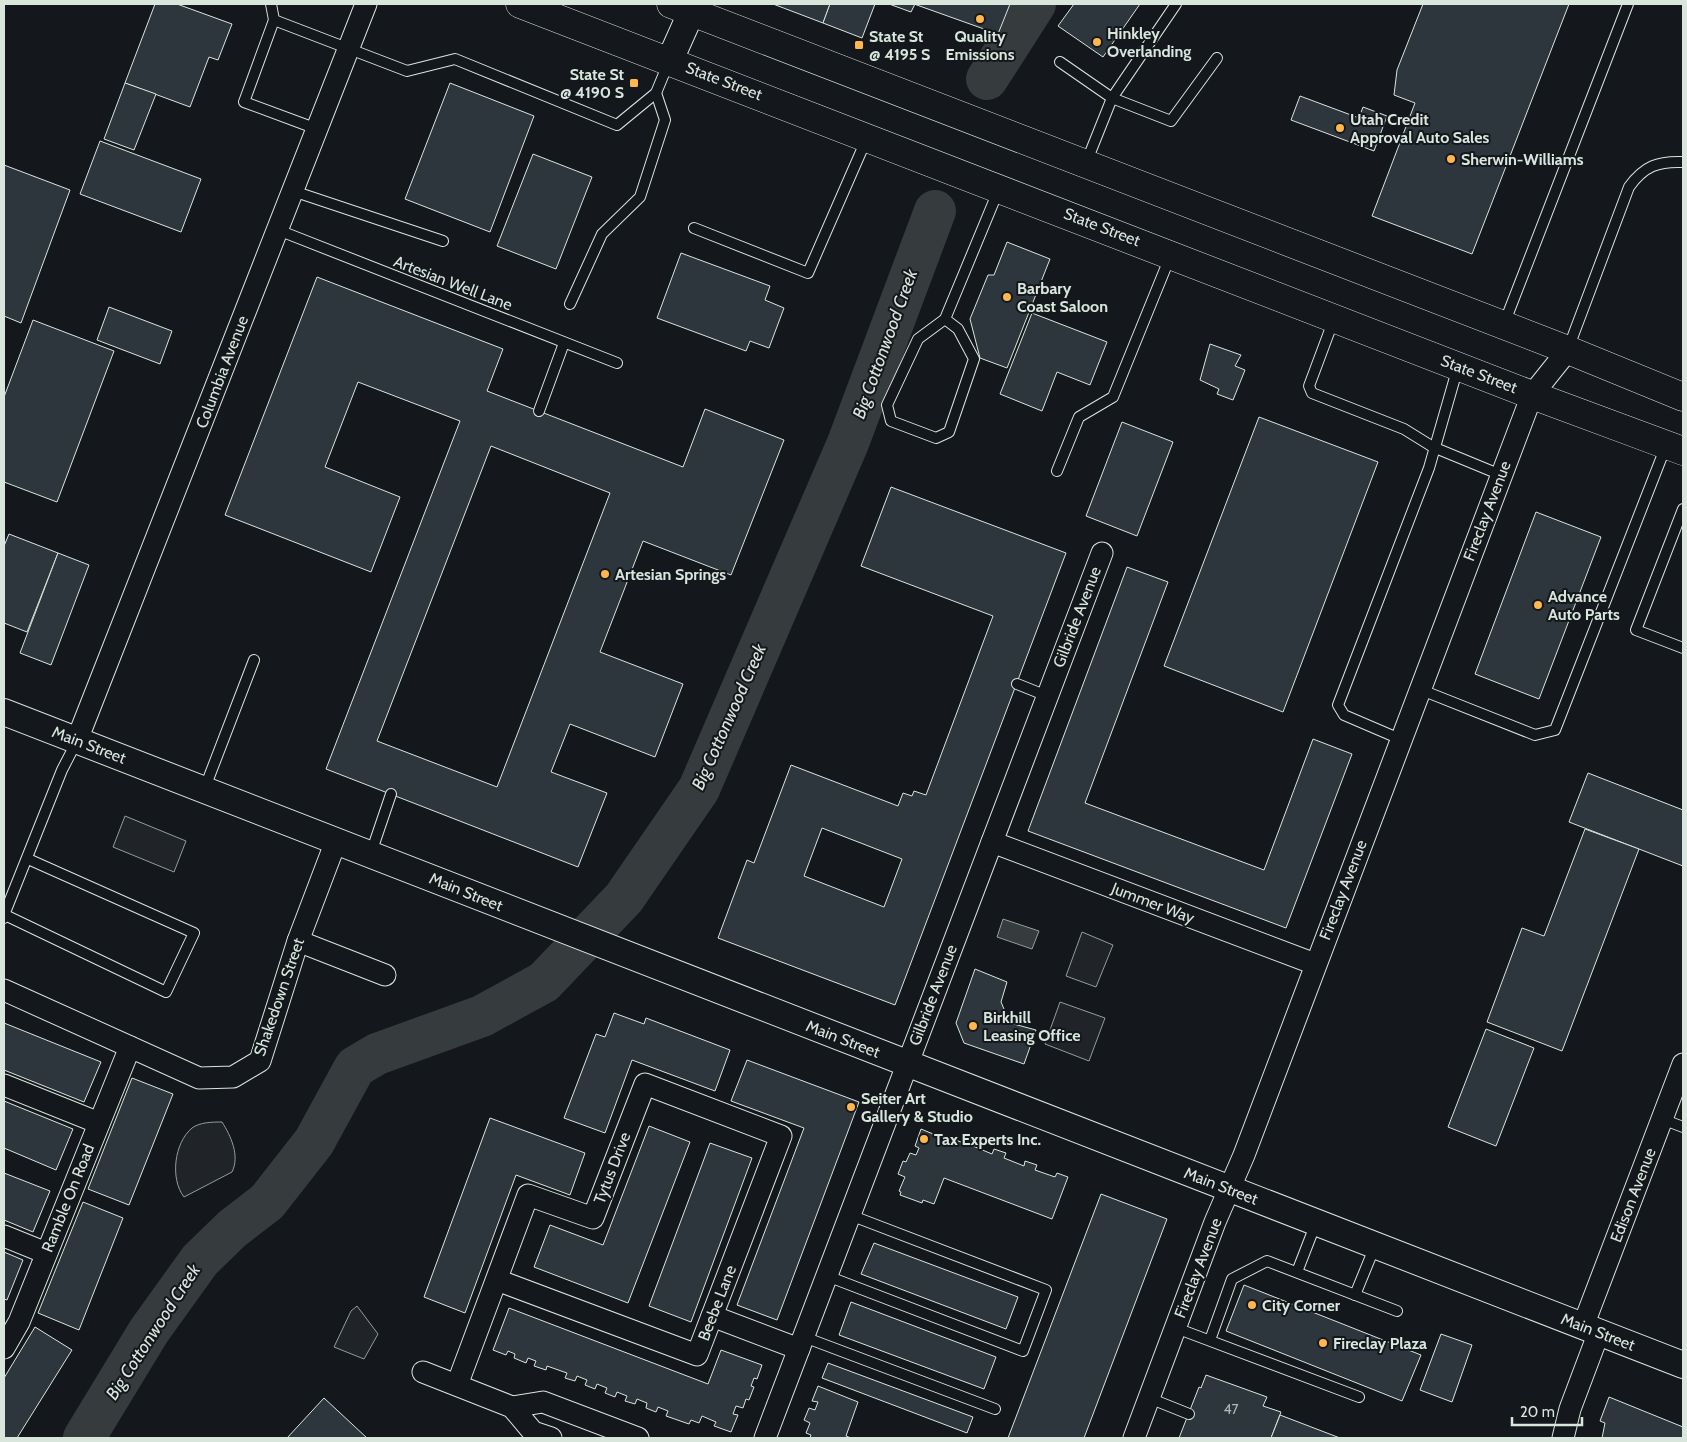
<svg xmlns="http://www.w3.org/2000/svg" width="1687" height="1442" font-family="Cabin,sans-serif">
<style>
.green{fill:#202428;stroke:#939e99}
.water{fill:#363b3e;stroke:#939e99}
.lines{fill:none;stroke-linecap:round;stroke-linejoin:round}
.river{stroke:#363b3e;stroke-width:42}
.building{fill:#2c363c;stroke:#d8e6dc;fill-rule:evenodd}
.service-casing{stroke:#d8e6dc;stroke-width:12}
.minor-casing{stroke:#d8e6dc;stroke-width:23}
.tertiary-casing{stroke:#d8e6dc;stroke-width:28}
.primary-casing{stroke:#d8e6dc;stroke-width:29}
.service{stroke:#14181c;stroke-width:10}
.minor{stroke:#14181c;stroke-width:21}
.tertiary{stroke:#14181c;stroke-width:26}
.primary{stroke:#14181c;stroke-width:28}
.poi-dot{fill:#ffb74d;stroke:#14181c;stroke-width:2}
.labels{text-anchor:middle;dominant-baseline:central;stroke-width:4;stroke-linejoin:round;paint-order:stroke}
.number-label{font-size:14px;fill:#adbab4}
.poi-label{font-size:16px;font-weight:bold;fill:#d8e6dc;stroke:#14181c;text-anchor:start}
.street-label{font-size:16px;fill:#d8e6dc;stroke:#14181c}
.water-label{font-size:18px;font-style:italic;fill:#d8e6dc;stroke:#14181c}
</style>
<rect width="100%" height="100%" fill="#14181c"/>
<g class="green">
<polygon points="125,816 186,841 174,872 113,847"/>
<polygon points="1082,932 1113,945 1096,987 1066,976"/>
<polygon points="1060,1002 1105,1018 1089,1061 1045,1044"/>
<path d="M222,1122C231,1136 240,1156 232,1172L184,1197C170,1179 174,1143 192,1128C200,1122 213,1122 222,1122Z"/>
<polygon points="357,1306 378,1334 364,1359 334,1347 351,1311"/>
</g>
<polygon class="water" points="1003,919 1039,931 1032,949 997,937"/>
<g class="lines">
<g class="river">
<polyline points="987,79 1035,4"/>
<polyline points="84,1438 149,1331 200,1260 232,1229 267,1202 314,1142 355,1067 377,1054 482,1016 544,982 624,898 699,789 848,443 935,211"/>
</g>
</g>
<g class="building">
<polygon points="155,4 177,4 232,24 218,60 209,57 190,107 125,83"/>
<polygon points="773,4 830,4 823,23"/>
<polygon points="830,4 875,4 862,38 823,23"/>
<polygon points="889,4 915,4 911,12"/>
<polygon points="914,4 1010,4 998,34"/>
<polygon points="1074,4 1140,4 1103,57 1058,26"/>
<polygon points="1423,4 1569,4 1472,254 1372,216 1415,103 1394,95 1397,70"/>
<polygon points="125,83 156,94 134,150 104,139"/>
<polygon points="450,83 534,116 490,232 405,199"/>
<polygon points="1300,96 1359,118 1363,107 1387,116 1374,151 1291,120"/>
<polygon points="100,141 201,179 181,232 80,194"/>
<polygon points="533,154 592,177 556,269 497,246"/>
<polygon points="4,165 70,190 21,323 4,316"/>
<polygon points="1007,242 1050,259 1007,368 980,358 970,319 988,275 994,275"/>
<polygon points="681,253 770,286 765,300 784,308 769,348 750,341 746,351 657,318"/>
<path d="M317,277L503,349L487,391L683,467L705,409L784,440L731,575L643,541L600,652L683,684L655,757L570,724L551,772L607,793L578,867L326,769L460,421L358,382L325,467L400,497L371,572L225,515ZM491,446L610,493L497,787L377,741Z"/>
<polygon points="109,307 172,331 160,364 97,340"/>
<polygon points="1032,313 1107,342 1090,385 1057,372 1042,411 1000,394"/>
<polygon points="33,320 114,351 57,502 4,482 4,397"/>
<polygon points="1210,344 1241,355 1235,366 1245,370 1233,400 1217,394 1219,389 1200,380"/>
<polygon points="1259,417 1378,462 1283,712 1164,666"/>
<polygon points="1122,422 1173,442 1137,536 1086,516"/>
<path d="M891,487L1066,553L895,1005L718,938L747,860L754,863L791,765L898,806L903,793L912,796L914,791L926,795L993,616L861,566ZM822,828L902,859L884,907L804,876Z"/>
<polygon points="1536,512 1601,537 1539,699 1475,674"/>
<polygon points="9,534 58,553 27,632 4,623 4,546"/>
<polygon points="58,553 89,565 51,665 20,653"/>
<polygon points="1127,567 1168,582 1085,803 1264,870 1313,739 1352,754 1286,928 1028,831"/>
<polygon points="1588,773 1683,810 1683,866 1569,822"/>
<polygon points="1585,829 1639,849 1562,1051 1487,1022 1522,928 1544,936"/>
<polygon points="975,969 1007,982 1001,1002 1010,1023 1036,1030 1024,1064 964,1043 956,1023"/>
<polygon points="614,1013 644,1024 646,1018 730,1050 715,1091 632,1060 605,1133 564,1118 596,1034 605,1037"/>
<polygon points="4,1023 101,1062 84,1102 4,1070"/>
<polygon points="1486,1029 1534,1048 1496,1146 1448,1127"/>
<polygon points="747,1060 859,1102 777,1320 737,1305 804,1128 731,1101"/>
<polygon points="132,1078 173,1094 129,1205 88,1189"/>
<polygon points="4,1101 73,1129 56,1170 4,1148"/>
<polygon points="490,1118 585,1153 570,1195 516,1175 465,1313 424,1297"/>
<polygon points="649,1126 690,1142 628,1303 534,1267 550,1225 603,1245"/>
<polygon points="921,1129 938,1136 936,1141 950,1146 953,1139 961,1142 963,1137 974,1142 973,1146 992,1154 994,1149 1006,1153 1004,1158 1024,1166 1025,1161 1037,1165 1035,1170 1055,1177 1057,1173 1068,1177 1052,1219 944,1178 934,1204 923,1200 922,1203 900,1195 901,1192 899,1191 905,1177 898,1174 903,1161 906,1162 910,1153 916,1155 919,1148 915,1146"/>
<polygon points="710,1143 752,1158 691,1322 649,1306"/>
<polygon points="4,1173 50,1191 33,1232 4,1220"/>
<polygon points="1101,1194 1167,1219 1084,1438 1008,1438"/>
<polygon points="83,1202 123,1218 79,1330 38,1313"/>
<polygon points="874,1243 1018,1297 1006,1329 861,1274"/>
<polygon points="4,1252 23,1260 7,1300 4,1299"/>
<polygon points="1244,1285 1421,1355 1402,1401 1226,1331"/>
<polygon points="851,1302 996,1357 984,1389 839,1335"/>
<polygon points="509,1308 708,1384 721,1350 762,1365 757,1379 754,1378 751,1386 754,1387 749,1400 746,1399 743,1408 736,1406 733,1414 738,1415 731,1432 714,1426 716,1422 702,1416 699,1423 691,1420 689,1424 666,1416 668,1411 658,1407 656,1412 646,1408 647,1403 637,1399 635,1404 625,1401 627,1396 617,1392 615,1397 605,1393 607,1388 597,1384 595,1389 585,1385 587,1380 577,1376 575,1381 565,1378 567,1373 547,1366 546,1370 534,1366 536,1361 528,1358 526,1363 514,1358 515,1354 508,1351 506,1355 493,1350"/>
<polygon points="35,1327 72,1350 17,1438 4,1438 4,1378"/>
<polygon points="1441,1334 1472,1345 1452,1402 1420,1390"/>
<polygon points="828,1363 973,1417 967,1433 822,1378"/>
<polygon points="1206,1375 1267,1397 1263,1406 1281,1412 1271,1438 1179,1438 1199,1387 1201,1388"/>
<polygon points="818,1386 858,1402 846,1436 851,1438 810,1438 811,1435 806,1433 810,1423 804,1420 809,1408 815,1410 818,1402 812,1401"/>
<polygon points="1609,1397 1683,1427 1683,1438 1602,1438 1605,1423 1600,1421"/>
<polygon points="324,1398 367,1438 287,1438"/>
<polygon points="1280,1415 1340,1438 1271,1438"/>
</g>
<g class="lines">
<defs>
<g id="service">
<polyline points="271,4 274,20"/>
<polyline points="1060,62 1112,98 1171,121 1217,58"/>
<polyline points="317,129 244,102 274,20 407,71 455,59 617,125 656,93 668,64"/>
<polyline points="1086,163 1112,98 1176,4"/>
<polyline points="293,191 443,241"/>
<polyline points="694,228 808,273 867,138"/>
<polyline points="278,230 617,363"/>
<polyline points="570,304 602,234 640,197 665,120 656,93"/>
<polyline points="945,319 958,329 974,359 949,432 936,438 891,421 887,405 918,339 945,319 999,189"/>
<polyline points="1334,319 1309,386 1312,393 1404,429 1433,447 1501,475"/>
<polyline points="1504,324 1628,4"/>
<path d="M1568,349L1629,187C1644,166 1658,161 1683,162"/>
<polyline points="539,411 564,343"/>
<polyline points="1057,471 1079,417 1113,397 1170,257"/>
<polyline points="1683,509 1636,630 1683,648"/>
<polyline points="1017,684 1047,696"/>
<polyline points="1419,689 1535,735 1555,730 1666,446"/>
<polyline points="1400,739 1344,715 1338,705 1429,468 1458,367"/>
<polyline points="204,790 254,660"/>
<polyline points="371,853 391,794"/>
<polyline points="4,915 62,770 77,741"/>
<polyline points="4,918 5,915 166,992 194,933 28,859"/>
<polyline points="1662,1119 1683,1127"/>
<polyline points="1297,1272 1316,1223"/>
<polyline points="827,1276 1023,1351 1046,1290 850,1215"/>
<polyline points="1355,1295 1375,1246"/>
<polyline points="1176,1328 1359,1397"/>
<polyline points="804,1337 995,1409"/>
<polyline points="1210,1340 1232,1279 1267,1261 1397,1311"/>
<polyline points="1149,1398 1189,1414"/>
</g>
<g id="minor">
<polyline points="77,740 366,4"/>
<polyline points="992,842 1315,964"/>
<polyline points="298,941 385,975"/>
<polyline points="4,990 199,1078 233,1077 260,1061 298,941 336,841"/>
<polyline points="4,1085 99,1123"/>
<polyline points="4,1236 46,1253"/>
<polyline points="712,1316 799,1349"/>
<polyline points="1583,1326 1683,1064"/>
<polyline points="4,1348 19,1322 130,1047"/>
<polyline points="423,1372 512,1407 533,1432 551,1438"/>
<polyline points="457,1385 528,1195 593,1218 645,1084 781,1136 697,1355 497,1280"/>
<polyline points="512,1407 543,1402 638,1438"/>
<polyline points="765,1438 1102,553"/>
<polyline points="1134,1438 1215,1222 1244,1155 1532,395 1568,350"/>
<polyline points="1563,1438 1570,1409 1599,1332"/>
</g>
<g id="tertiary">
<polyline points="670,60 695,4"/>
<polyline points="4,712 1683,1365"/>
</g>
<g id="primary">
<polyline points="520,4 1532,395 1683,451"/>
<polyline points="671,4 1568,350 1683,397"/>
</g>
</defs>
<use href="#service" class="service-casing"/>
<use href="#minor" class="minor-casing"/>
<use href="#tertiary" class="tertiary-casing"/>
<use href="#primary" class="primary-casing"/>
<use href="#service" class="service"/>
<use href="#minor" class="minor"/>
<use href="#tertiary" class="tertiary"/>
<use href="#primary" class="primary"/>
</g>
<g class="poi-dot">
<circle cx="980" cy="19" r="5"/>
<circle cx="1097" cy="42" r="5"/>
<rect x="854" y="40" width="10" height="10" rx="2.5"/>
<rect x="629" y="78" width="10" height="10" rx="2.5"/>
<circle cx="1340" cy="128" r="5"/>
<circle cx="1451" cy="159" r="5"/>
<circle cx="1007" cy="297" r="5"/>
<circle cx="605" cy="574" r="5"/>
<circle cx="1538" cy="605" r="5"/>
<circle cx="973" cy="1026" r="5"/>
<circle cx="851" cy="1107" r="5"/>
<circle cx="924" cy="1139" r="5"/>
<circle cx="1252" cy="1305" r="5"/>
<circle cx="1323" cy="1343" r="5"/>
</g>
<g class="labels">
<g class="number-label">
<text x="1231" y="1409">47</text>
</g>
<g class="poi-label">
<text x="1107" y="33">Hinkley<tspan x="1107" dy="18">Overlanding</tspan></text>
<text x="869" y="36">State St<tspan x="869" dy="18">@ 4195 S</tspan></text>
<text x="980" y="36" text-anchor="middle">Quality<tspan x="980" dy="18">Emissions</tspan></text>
<text x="624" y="74" text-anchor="end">State St<tspan x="624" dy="18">@ 4190 S</tspan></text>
<text x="1350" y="119">Utah Credit<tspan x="1350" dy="18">Approval Auto Sales</tspan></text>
<text x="1461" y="159">Sherwin-Williams</text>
<text x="1017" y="288">Barbary<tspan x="1017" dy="18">Coast Saloon</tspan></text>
<text x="615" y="574">Artesian Springs</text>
<text x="1548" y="596">Advance<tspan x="1548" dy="18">Auto Parts</tspan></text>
<text x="983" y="1017">Birkhill<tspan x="983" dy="18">Leasing Office</tspan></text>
<text x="861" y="1098">Seiter Art<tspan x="861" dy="18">Gallery &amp; Studio</tspan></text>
<text x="934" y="1139">Tax Experts Inc.</text>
<text x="1262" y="1305">City Corner</text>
<text x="1333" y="1343">Fireclay Plaza</text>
</g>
<g class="street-label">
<text transform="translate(724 81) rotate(21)">State Street</text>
<text transform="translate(1102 227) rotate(21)">State Street</text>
<text transform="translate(453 283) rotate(21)">Artesian Well Lane</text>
<text transform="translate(222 372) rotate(-69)">Columbia Avenue</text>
<text transform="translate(1479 374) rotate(21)">State Street</text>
<text transform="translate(1487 511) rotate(-69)">Fireclay Avenue</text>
<text transform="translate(1077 617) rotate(-69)">Gilbride Avenue</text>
<text transform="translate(89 745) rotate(21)">Main Street</text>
<text transform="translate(1343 890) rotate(-69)">Fireclay Avenue</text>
<text transform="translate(466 892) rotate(22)">Main Street</text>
<text transform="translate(1153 903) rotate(21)">Jummer Way</text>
<text transform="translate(933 995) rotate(-69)">Gilbride Avenue</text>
<text transform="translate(279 997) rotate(-71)">Shakedown Street</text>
<text transform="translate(843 1039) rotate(21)">Main Street</text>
<text transform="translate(612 1168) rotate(-69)">Tytus Drive</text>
<text transform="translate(1221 1186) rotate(21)">Main Street</text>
<text transform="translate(1633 1195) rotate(-69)">Edison Avenue</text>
<text transform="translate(68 1198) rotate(-68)">Ramble On Road</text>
<text transform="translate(1198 1268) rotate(-69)">Fireclay Avenue</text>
<text transform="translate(717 1303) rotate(-69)">Beebe Lane</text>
<text transform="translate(1598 1332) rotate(21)">Main Street</text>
</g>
<g class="water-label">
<text transform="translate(885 344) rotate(-70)">Big Cottonwood Creek</text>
<text transform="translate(729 717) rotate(-66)">Big Cottonwood Creek</text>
<text transform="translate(153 1332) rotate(-57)">Big Cottonwood Creek</text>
</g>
</g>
<rect width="1687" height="1442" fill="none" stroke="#d8e6dc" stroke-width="10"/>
<path d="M1512 1417v8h70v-8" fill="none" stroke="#d8e6dc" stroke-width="2.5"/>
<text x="1520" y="1417" font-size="15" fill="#d8e6dc" stroke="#14181c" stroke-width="4" paint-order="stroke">20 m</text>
</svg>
